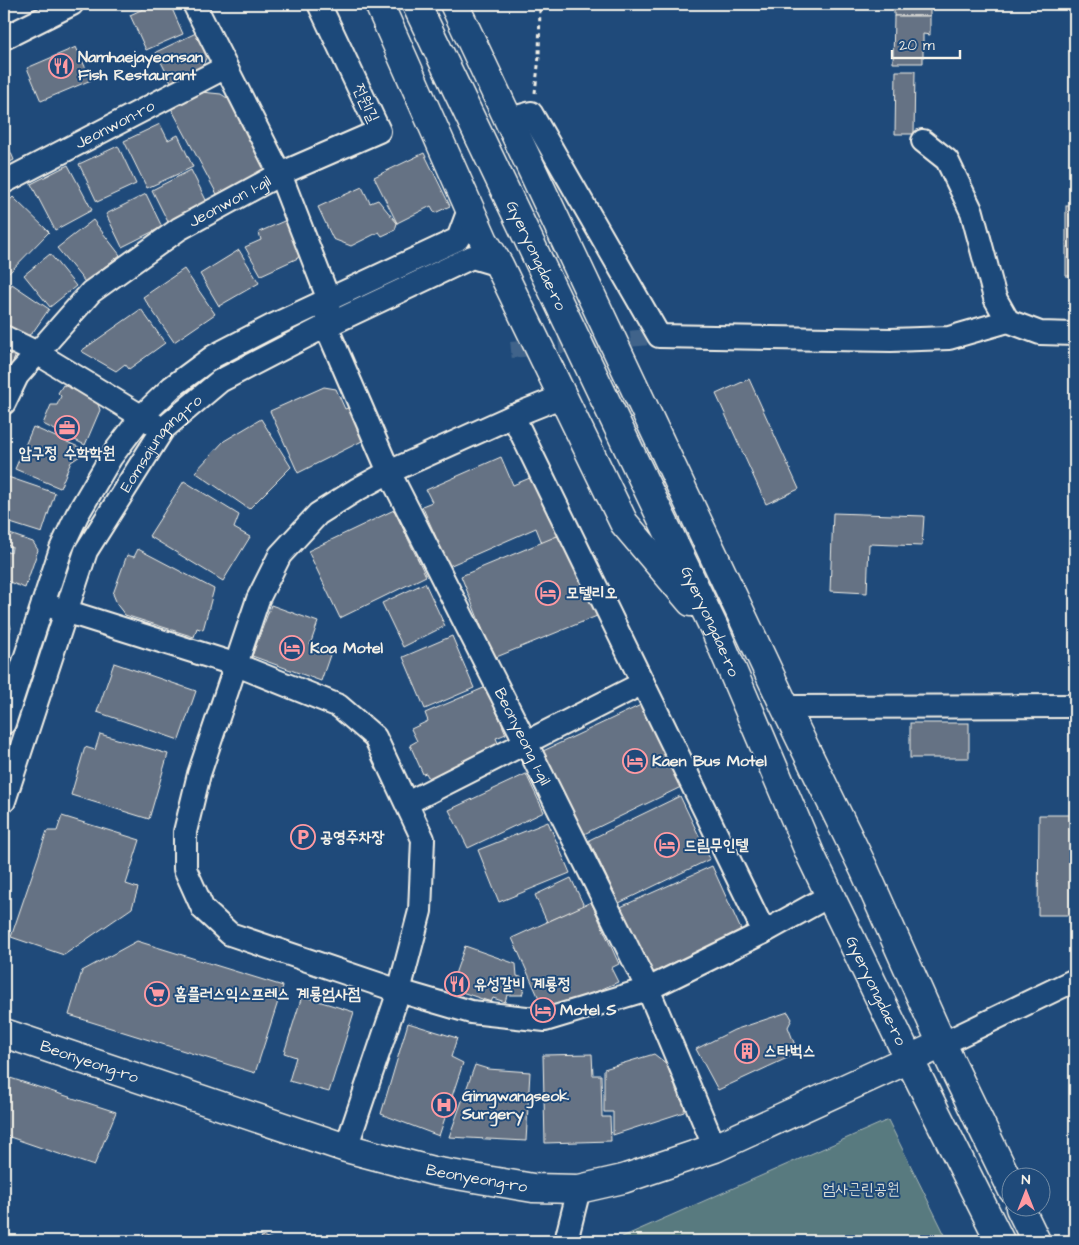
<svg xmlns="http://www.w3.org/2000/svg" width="1079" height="1245" font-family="'Architects Daughter','Poor Story',sans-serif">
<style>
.green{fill:#597a7f;stroke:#a6b6b4}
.building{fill:#657284;stroke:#f4f1e8}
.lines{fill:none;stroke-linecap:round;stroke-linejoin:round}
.pedestrian-tunnel{stroke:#3f638a;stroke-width:16;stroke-dasharray:16 8;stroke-linecap:butt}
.minor-casing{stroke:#f4f1e8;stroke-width:26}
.tertiary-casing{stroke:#f4f1e8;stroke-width:31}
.secondary-casing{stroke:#f4f1e8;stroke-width:31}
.path{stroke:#f4f1e8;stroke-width:3;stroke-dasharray:4 4;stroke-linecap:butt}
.minor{stroke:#1f4a7a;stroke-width:22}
.tertiary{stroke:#1f4a7a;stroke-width:28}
.secondary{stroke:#1f4a7a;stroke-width:28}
.labels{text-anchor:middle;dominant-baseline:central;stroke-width:4;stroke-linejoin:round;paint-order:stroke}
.poi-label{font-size:16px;font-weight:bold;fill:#f4f1e8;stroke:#1f4a7a;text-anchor:start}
.street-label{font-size:16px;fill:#f4f1e8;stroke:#1f4a7a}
.park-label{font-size:16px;fill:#dddfd8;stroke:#1f4a7a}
</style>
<rect width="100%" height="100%" fill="#1f4a7a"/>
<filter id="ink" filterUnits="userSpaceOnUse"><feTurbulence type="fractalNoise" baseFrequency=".02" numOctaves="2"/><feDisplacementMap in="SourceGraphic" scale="10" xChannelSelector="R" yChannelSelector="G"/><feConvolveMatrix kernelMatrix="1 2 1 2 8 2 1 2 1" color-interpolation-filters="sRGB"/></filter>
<g filter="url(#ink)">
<polygon class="green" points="888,1120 948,1241 613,1241"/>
<g class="building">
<polygon points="154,4 170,4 183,34 146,50 130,15"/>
<rect x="894" y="4" width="36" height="12"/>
<polygon points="894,16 930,16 930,35 923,34 923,63 893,63"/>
<polygon points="196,33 207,56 202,67 171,82 156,52"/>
<polygon points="76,47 91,80 41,101 27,68"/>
<polygon points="896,71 915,71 914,134 895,134"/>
<polygon points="201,92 221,94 230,100 268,172 219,198 171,108"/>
<polygon points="160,124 168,140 178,135 193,167 147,188 124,141"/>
<polygon points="4,136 14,160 4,165"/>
<polygon points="118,146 136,184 97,202 79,164"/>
<polygon points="424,153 450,206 435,213 431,206 397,223 374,177"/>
<polygon points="68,165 92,210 55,230 31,184"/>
<polygon points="191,170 210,208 171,228 152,190"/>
<polygon points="362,187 370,203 378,200 397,223 395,230 382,236 379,232 351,246 333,239 318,207"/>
<polygon points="146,194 162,227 122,247 106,214"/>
<polygon points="13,197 49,232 5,277 4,206"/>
<rect x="1066" y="206" width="9" height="70"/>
<polygon points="291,218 302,243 298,258 261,275 245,247 261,240 259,232"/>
<polygon points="93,220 120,255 85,282 57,248"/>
<polygon points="239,250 259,283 219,306 200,274"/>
<polygon points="50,254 76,286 50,307 24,275"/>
<polygon points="184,269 215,314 174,342 143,297"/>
<polygon points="12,284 49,309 33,332 25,338 4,327 4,296"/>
<polygon points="141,309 165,343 129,369 125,364 116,371 81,351"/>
<polygon points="4,350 16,355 4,382"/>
<polygon points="749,379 799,489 766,504 716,394"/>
<polygon points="63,385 96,399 100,410 85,445 43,424 51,405 57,405 61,396 58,393"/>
<polygon points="324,387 336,389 345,409 350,407 364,440 298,473 270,411"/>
<polygon points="261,419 291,467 249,509 195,472 224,441"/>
<polygon points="33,427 83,449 80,456 71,462 60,488 15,469"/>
<polygon points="501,457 513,485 537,475 562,534 542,543 536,528 449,566 422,506 432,502 426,490"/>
<polygon points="8,477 55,493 42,533 4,521 4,490"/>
<polygon points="184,481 239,515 234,528 250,537 223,581 149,536"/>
<polygon points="394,510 426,576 340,618 308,551"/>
<polygon points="833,513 924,516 922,546 869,544 867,593 830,591"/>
<polygon points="4,532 33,542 38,550 25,588 4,580 4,551 11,553 12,547 4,544"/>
<polygon points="562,534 597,616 494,658 461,576"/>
<polygon points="138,549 214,589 203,630 197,628 194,637 125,615 118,606 113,594 127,555 134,557"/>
<polygon points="425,583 445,626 403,647 382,603"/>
<polygon points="271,605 318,622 310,645 331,652 321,681 252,656"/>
<polygon points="4,610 6,611 11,628 4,648"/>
<polygon points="452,636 474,688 425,709 403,657"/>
<polygon points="114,663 196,691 179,740 97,712"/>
<polygon points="486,687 506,734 496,738 500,748 432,785 426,773 423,774 410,745 417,741 411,729 428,721 425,713"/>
<polygon points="643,704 683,786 584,834 543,751"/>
<rect x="910" y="723" width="59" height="35"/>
<polygon points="100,734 168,754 149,819 71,795 85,747 95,750"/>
<polygon points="526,774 544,812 468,848 449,810"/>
<polygon points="680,796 710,859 619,903 589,840"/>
<polygon points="1039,815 1075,815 1075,915 1038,915"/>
<polygon points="62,816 140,840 126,884 138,888 132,908 64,955 11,937 47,831 57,831"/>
<polygon points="548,822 570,873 499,902 478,850"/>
<polygon points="712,866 743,934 656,973 642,967 616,909"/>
<polygon points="571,878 584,906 547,922 535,895"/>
<polygon points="591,902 619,964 611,968 618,982 546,1014 512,938"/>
<polygon points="137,941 283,986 255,1073 69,1015 82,971"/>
<polygon points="465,946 516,964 517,976 527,979 522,995 507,995 505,1002 493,998 491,1002 450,988"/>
<polygon points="302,996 354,1012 329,1092 289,1081 296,1057 284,1053"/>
<polygon points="788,1012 792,1019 788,1027 798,1053 718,1090 696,1049 734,1030"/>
<polygon points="408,1023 457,1038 451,1057 463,1063 439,1136 381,1114"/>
<polygon points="592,1054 593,1075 601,1075 602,1117 610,1117 611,1141 545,1143 543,1055"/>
<polygon points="654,1054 667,1064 679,1098 685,1103 684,1112 613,1135 613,1112 604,1112 604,1069"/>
<polygon points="475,1065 488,1069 530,1072 526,1141 449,1137"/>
<polygon points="4,1076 116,1112 94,1166 4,1135"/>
<polygon points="262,1236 277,1241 260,1241"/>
</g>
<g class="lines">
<polyline class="pedestrian-tunnel" points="511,350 659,336"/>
<defs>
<g id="minor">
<path id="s1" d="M319,4L379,131L280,174L329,300L326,326L389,472L526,743L648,989L715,1148"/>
<polyline points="4,38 72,4"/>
<polyline points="509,119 531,113 659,336 891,340 949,338 1008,321 1040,333 1075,334"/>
<polyline points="923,141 947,160 972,212 995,298 1008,321"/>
<path id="s2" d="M4,182L226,67"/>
<polyline points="4,337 37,353 154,424"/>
<polyline points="563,396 513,416 389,472 356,490 318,514 280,555 258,599 199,774 185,832 185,869 203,909 230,934 399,991 471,1012 545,1020 648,989 764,932 829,896"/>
<path id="s3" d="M4,403L17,376L91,292L179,229L280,174L194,4"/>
<polyline points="513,416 764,932"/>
<polyline points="43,604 237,665 339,706 375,737 423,839 420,911 399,991 346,1148"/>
<polyline points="785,707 1075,706"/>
<polyline points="4,723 61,549 77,515 111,457 142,416 172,387 214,356 274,325 458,239 470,207"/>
<path id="s4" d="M4,801L86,551L163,429L220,381L326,326L472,257L499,265"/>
<polyline points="407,803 643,683"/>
<polyline points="942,1044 1075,980"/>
<polyline points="566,1241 579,1189"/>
</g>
<g id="tertiary">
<polyline points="379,4 484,241 499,265 624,523 691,602"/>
<path id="s5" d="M416,4L716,632L811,856L909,1059"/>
<polyline points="454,4 785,707 864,869 942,1044"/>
</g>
<g id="secondary">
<path id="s6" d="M4,1033L346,1148L433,1171L533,1188L579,1189L623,1179L715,1148L942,1044L1012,1189"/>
<polyline points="909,1059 1000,1241"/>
<polyline points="1020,1208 1036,1241"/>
</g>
</defs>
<use href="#minor" class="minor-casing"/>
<use href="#tertiary" class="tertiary-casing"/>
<use href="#secondary" class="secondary-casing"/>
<polyline class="path" points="535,93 539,57 540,4"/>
<use href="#minor" class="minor"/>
<use href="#tertiary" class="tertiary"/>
<use href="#secondary" class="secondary"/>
</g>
</g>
<defs>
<symbol id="restaurant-ring" viewBox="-11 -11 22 22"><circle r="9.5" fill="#1f4a7a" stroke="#ff9aa2" stroke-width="1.5"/><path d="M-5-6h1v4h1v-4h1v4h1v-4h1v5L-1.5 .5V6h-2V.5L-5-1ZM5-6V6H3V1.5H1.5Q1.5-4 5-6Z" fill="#ff9aa2"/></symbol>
<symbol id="office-ring" viewBox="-11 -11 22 22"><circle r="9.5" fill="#1f4a7a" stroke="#ff9aa2" stroke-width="1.5"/><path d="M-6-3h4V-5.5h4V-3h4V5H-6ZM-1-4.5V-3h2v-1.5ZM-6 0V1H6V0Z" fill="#ff9aa2"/></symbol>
<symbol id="hotel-ring" viewBox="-11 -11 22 22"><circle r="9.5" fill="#1f4a7a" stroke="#ff9aa2" stroke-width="1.5"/><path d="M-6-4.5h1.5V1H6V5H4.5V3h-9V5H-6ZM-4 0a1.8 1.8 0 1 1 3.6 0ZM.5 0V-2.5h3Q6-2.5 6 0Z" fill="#ff9aa2"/></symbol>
<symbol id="parking-ring" viewBox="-11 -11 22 22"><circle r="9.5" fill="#1f4a7a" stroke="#ff9aa2" stroke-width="1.5"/><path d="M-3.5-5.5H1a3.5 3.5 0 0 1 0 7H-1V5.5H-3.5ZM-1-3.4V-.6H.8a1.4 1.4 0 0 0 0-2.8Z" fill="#ff9aa2"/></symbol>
<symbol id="supermarket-ring" viewBox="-11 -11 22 22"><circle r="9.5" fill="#1f4a7a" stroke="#ff9aa2" stroke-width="1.5"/><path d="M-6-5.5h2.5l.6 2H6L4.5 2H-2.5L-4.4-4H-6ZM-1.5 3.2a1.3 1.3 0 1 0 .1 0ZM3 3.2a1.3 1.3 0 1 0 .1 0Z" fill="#ff9aa2"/></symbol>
<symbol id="building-ring" viewBox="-11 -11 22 22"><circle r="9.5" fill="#1f4a7a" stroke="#ff9aa2" stroke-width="1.5"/><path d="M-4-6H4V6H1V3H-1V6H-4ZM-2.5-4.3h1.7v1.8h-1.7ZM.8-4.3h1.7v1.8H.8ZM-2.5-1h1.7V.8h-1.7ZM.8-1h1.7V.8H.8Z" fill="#ff9aa2"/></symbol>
<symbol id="hospital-ring" viewBox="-11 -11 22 22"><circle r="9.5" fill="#1f4a7a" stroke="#ff9aa2" stroke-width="1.5"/><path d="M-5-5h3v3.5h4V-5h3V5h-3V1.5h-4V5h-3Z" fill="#ff9aa2"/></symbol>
</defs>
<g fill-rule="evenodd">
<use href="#restaurant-ring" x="47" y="52" width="28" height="28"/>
<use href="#office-ring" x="53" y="414" width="28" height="28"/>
<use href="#hotel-ring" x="534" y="579" width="28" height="28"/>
<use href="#hotel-ring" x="278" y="634" width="28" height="28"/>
<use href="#hotel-ring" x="621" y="747" width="28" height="28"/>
<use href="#parking-ring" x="289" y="823" width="28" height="28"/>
<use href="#hotel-ring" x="653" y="831" width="28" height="28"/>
<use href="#restaurant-ring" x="443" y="970" width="28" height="28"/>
<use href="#supermarket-ring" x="143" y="980" width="28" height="28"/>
<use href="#hotel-ring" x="529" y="996" width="28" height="28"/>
<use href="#building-ring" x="733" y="1037" width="28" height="28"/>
<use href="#hospital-ring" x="430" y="1091" width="28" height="28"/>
</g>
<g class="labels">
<g class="poi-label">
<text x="78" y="57">Namhaejayeonsan<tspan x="78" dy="18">Fish Restaurant</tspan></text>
<text x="67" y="453" text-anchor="middle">압구정 수학학원</text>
<text x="566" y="593">모텔리오</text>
<text x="310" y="648">Koa Motel</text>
<text x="652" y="761">Kaen Bus Motel</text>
<text x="320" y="837">공영주차장</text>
<text x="684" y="845">드림무인텔</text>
<text x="474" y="984">유성갈비 계룡정</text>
<text x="174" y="994">홈플러스익스프레스 계룡엄사점</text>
<text x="560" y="1010">Motel S</text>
<text x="764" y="1051">스타벅스</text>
<text x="462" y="1096">Gimgwangseok<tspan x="462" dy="18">Surgery</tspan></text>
</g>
<g class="street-label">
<text transform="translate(366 103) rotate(65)">전원1길</text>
<text stroke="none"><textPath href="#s2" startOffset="125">Jeonwon-ro</textPath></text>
<text stroke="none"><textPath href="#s3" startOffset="308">Jeonwon 1-gil</textPath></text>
<text stroke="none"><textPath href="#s5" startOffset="279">Gyeryongdae-ro</textPath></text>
<text stroke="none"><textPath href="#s4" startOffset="395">Eomsajungang-ro</textPath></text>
<text stroke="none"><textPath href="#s5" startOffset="684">Gyeryongdae-ro</textPath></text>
<text stroke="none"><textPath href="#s1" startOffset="865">Beonyeong 1-gil</textPath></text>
<text stroke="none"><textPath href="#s5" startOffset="1089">Gyeryongdae-ro</textPath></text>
<text stroke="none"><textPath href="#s6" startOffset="90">Beonyeong-ro</textPath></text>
<text stroke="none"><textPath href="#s6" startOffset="495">Beonyeong-ro</textPath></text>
</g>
<g class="park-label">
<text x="861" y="1189">엄사근린공원</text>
</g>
</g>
<rect width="1079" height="1245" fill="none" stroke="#1f4a7a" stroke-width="20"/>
<rect x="10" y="10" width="1059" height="1225" fill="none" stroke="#f4f1e8" stroke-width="2" filter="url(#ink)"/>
<g transform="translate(1026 1192)"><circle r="24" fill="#1f4a7a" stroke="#748da6"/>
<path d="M0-4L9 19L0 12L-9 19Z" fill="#ff9aa2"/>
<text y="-8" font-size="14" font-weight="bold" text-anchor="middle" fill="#f4f1e8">N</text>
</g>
<path d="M892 50v8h68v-8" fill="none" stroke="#f4f1e8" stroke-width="2.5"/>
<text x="899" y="50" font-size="15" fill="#f4f1e8" stroke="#1f4a7a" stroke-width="4" paint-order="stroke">20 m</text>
</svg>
